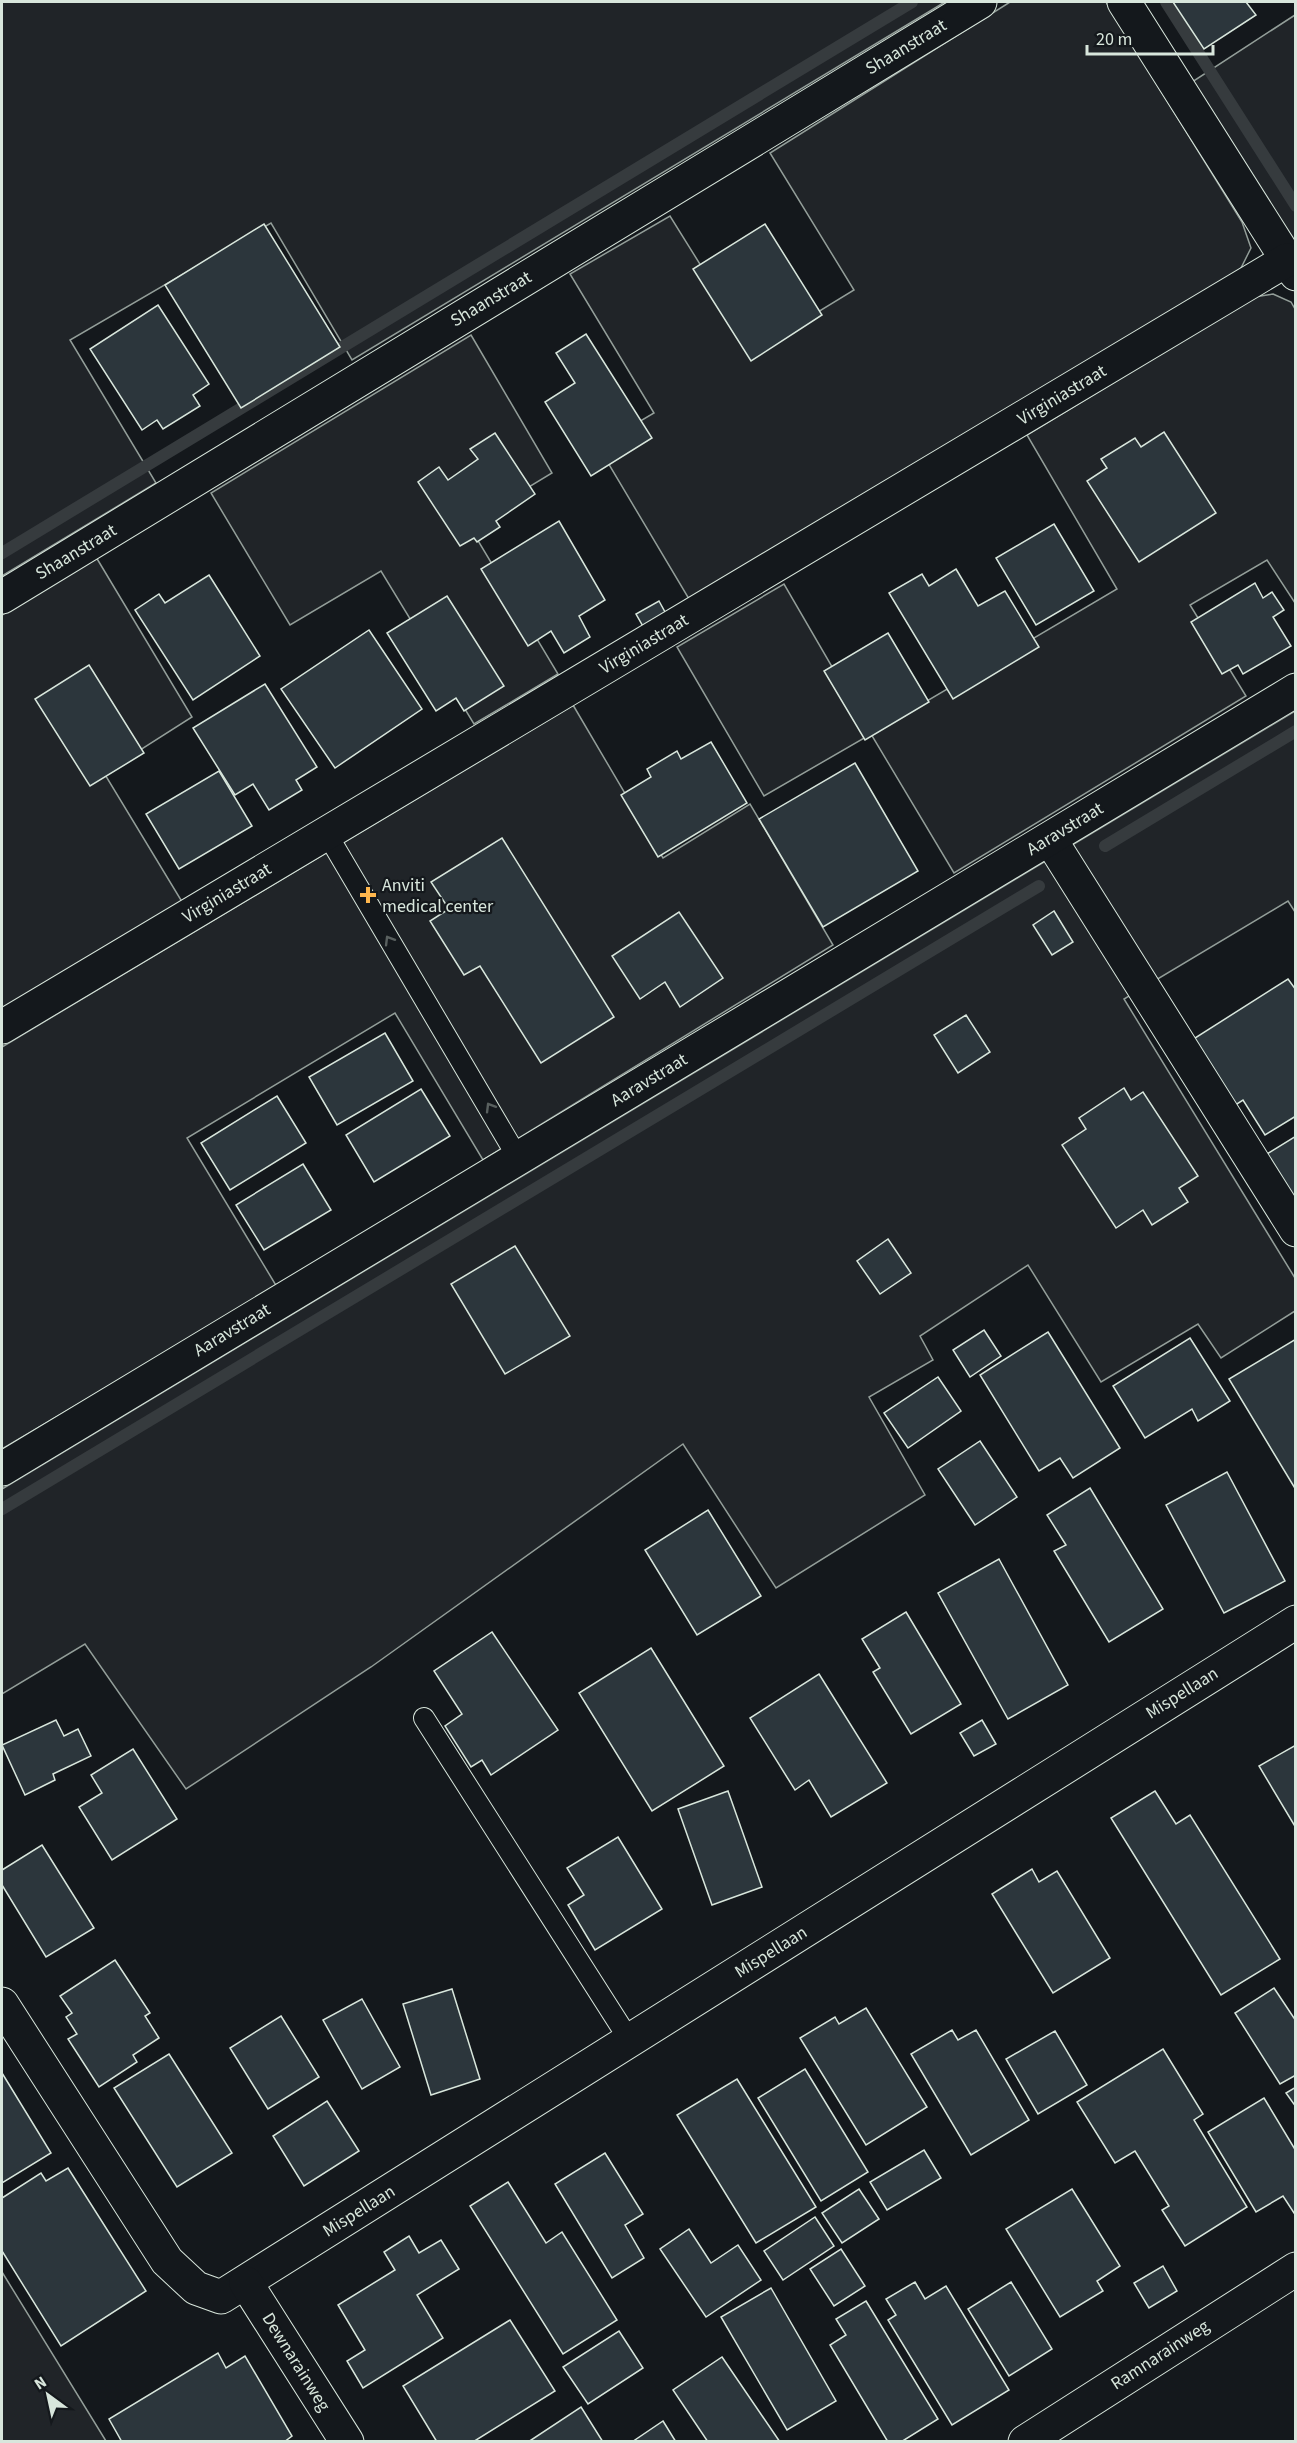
<svg xmlns="http://www.w3.org/2000/svg" width="1297" height="2443" font-family="'Source Sans 3',sans-serif">
<style>
.green{fill:#202428;stroke:#939e99;stroke-width:1.5}
.lines{fill:none;stroke-linecap:round;stroke-linejoin:round}
.stream{stroke:#363b3e;stroke-width:12}
.building{fill:#2c363c;stroke:#d8e6dc;stroke-width:1.5}
.lane-casing{stroke:#d8e6dc;stroke-width:22}
.street-casing{stroke:#d8e6dc;stroke-width:35}
.lane{stroke:#14181c;stroke-width:20}
.street{stroke:#14181c;stroke-width:33}
.oneway{stroke:#59605f}
.poi-dot{fill:#ffb74d;stroke:#14181c;stroke-width:2}
.labels{text-anchor:middle;dominant-baseline:central;stroke-width:4.5;stroke-linejoin:round;paint-order:stroke}
.street-label{font-size:18px;fill:#d8e6dc;stroke:#14181c}
.poi-label{font-size:18px;fill:#d8e6dc;stroke:#14181c;text-anchor:start}
</style>
<rect width="100%" height="100%" fill="#14181c"/>
<g class="green">
<polygon points="2,2 945,2 352,360 271,223 70,340 156,483 2,576"/>
<polygon points="1010,2 1106,2 1242,222 1251,248 1239,272 689,599 598,446 654,413 570,274 670,216 754,351 854,290 770,153"/>
<polygon points="1295,15 1295,245 1192,82"/>
<polygon points="1273,294 1291,302 1295,309 1295,603 1267,560 1190,605 1246,696 954,873 871,734 764,796 677,647 784,584 871,734 1117,589 1027,435 1254,297"/>
<polygon points="471,335 552,473 468,524 558,674 474,724 381,571 290,625 211,493"/>
<polygon points="96,557 192,717 104,773 184,905 2,1010 2,615"/>
<polygon points="573,705 663,858 750,804 833,945 483,1160 395,1013 187,1138 277,1287 2,1449 2,1047"/>
<polygon points="1295,711 1295,912 1288,901 1124,999 1295,1278 1295,1311 1221,1358 1198,1324 1101,1382 1028,1265 920,1336 933,1360 869,1397 925,1495 776,1588 683,1444 371,1667 186,1789 85,1644 2,1694 2,1489"/>
<polygon points="2,2272 106,2441 2,2441"/>
</g>
<g class="lines">
<g class="stream">
<polyline points="1166,2 1296,206"/>
<polyline points="2,553 912,2"/>
<polyline points="1105,846 1296,731"/>
<polyline points="2,1509 1039,886"/>
</g>
</g>
<g class="building">
<polygon points="1173,2 1246,2 1256,15 1204,49"/>
<polygon points="264,224 340,347 241,408 165,285"/>
<polygon points="765,224 822,315 751,361 693,269"/>
<polygon points="158,305 209,384 193,395 200,406 163,429 157,420 142,430 90,349"/>
<polygon points="586,334 652,438 591,476 545,402 575,383 556,353"/>
<polygon points="1164,432 1216,513 1139,562 1087,481 1107,468 1101,459 1135,438 1141,447"/>
<polygon points="495,433 535,494 496,521 500,527 477,542 474,538 460,546 418,482 439,467 448,480 478,459 470,449"/>
<polygon points="559,521 605,600 579,616 590,637 564,653 551,631 528,646 481,569"/>
<polygon points="1054,524 1094,591 1036,625 996,558"/>
<polygon points="956,569 978,606 1005,591 1039,647 953,699 889,593 922,574 929,586"/>
<polygon points="209,575 260,656 193,700 135,610 159,594 165,603"/>
<polygon points="1255,583 1263,598 1272,592 1284,610 1273,617 1291,646 1243,674 1238,665 1222,674 1191,622"/>
<polygon points="447,596 504,686 464,711 456,698 436,711 387,633"/>
<polygon points="659,601 671,623 648,635 636,614"/>
<polygon points="369,630 422,709 335,768 281,689"/>
<polygon points="888,633 929,702 865,740 824,671"/>
<polygon points="89,665 144,753 90,786 35,699"/>
<polygon points="265,684 317,767 296,780 302,790 269,810 253,784 235,795 193,728"/>
<polygon points="711,742 747,803 658,857 621,795 651,777 647,769 677,751 681,759"/>
<polygon points="855,763 918,871 823,927 759,819"/>
<polygon points="219,771 252,826 179,869 146,814"/>
<polygon points="502,838 614,1017 541,1063 480,966 464,975 430,921 449,909 431,882"/>
<polygon points="1054,911 1073,942 1052,955 1033,925"/>
<polygon points="679,912 723,978 680,1007 665,982 640,999 612,956"/>
<polygon points="1288,979 1296,990 1296,1116 1265,1135 1243,1100 1226,1111 1184,1045"/>
<polygon points="966,1015 990,1052 958,1073 934,1035"/>
<polygon points="385,1033 413,1081 337,1125 309,1077"/>
<polygon points="1124,1088 1131,1100 1143,1092 1198,1176 1179,1188 1188,1202 1152,1225 1143,1210 1116,1228 1062,1145 1086,1129 1079,1118"/>
<polygon points="421,1089 450,1136 374,1182 346,1135"/>
<polygon points="277,1096 306,1143 230,1190 201,1143"/>
<polygon points="1296,1136 1296,1227 1254,1162"/>
<polygon points="303,1164 331,1210 264,1250 236,1205"/>
<polygon points="888,1239 911,1273 880,1294 857,1261"/>
<polygon points="515,1246 570,1336 505,1374 451,1284"/>
<polygon points="984,1330 1001,1356 970,1377 953,1350"/>
<polygon points="1048,1332 1120,1448 1073,1478 1060,1458 1039,1471 980,1375"/>
<polygon points="1190,1338 1230,1401 1198,1421 1192,1409 1145,1438 1113,1386"/>
<polygon points="1296,1339 1296,1490 1229,1379"/>
<polygon points="938,1377 961,1411 908,1448 884,1413"/>
<polygon points="980,1441 1017,1497 975,1525 938,1469"/>
<polygon points="1227,1472 1285,1581 1224,1613 1166,1505"/>
<polygon points="1090,1488 1163,1609 1109,1642 1054,1551 1066,1545 1047,1515"/>
<polygon points="708,1510 761,1596 697,1635 645,1550"/>
<polygon points="999,1559 1068,1685 1008,1719 938,1593"/>
<polygon points="906,1612 961,1704 911,1734 873,1672 880,1668 862,1639"/>
<polygon points="492,1632 558,1730 491,1775 482,1760 471,1767 445,1726 462,1714 434,1671"/>
<polygon points="651,1648 724,1766 652,1811 579,1693"/>
<polygon points="819,1674 887,1783 831,1817 809,1780 795,1790 750,1718"/>
<polygon points="56,1720 64,1736 78,1729 91,1756 53,1774 55,1780 25,1795 2,1745"/>
<polygon points="982,1720 996,1744 974,1756 960,1733"/>
<polygon points="1296,1745 1296,1828 1259,1766"/>
<polygon points="133,1749 177,1819 112,1860 79,1807 102,1793 91,1775"/>
<polygon points="728,1791 762,1887 712,1905 678,1809"/>
<polygon points="1155,1791 1176,1824 1190,1815 1280,1959 1221,1995 1111,1818"/>
<polygon points="618,1837 662,1909 595,1950 568,1905 584,1895 567,1868"/>
<polygon points="42,1845 94,1928 46,1957 2,1885 2,1870"/>
<polygon points="1032,1869 1039,1882 1057,1871 1110,1958 1053,1993 992,1894"/>
<polygon points="115,1960 150,2013 145,2016 159,2038 133,2055 137,2062 99,2087 68,2039 77,2034 66,2017 72,2013 60,1996"/>
<polygon points="1274,1988 1296,2021 1296,2075 1280,2084 1235,2013"/>
<polygon points="452,1989 480,2079 431,2095 403,2004"/>
<polygon points="362,1999 400,2067 362,2089 323,2020"/>
<polygon points="866,2008 927,2107 866,2145 800,2038 835,2017 839,2024"/>
<polygon points="281,2016 319,2077 268,2109 230,2048"/>
<polygon points="952,2030 958,2040 976,2030 1029,2120 971,2155 911,2054"/>
<polygon points="1055,2031 1087,2085 1038,2114 1006,2059"/>
<polygon points="1163,2049 1203,2114 1194,2120 1247,2207 1185,2246 1162,2210 1169,2206 1135,2151 1115,2163 1077,2102"/>
<polygon points="169,2054 232,2153 177,2187 114,2088"/>
<polygon points="805,2069 868,2172 821,2201 758,2098"/>
<polygon points="2,2073 51,2153 2,2183"/>
<polygon points="737,2079 816,2207 756,2243 677,2115"/>
<polygon points="1296,2087 1296,2107 1286,2093"/>
<polygon points="1264,2098 1296,2151 1296,2216 1283,2196 1256,2212 1208,2132"/>
<polygon points="327,2101 359,2151 304,2186 273,2136"/>
<polygon points="924,2150 941,2178 887,2210 870,2182"/>
<polygon points="605,2153 643,2214 625,2225 644,2258 612,2278 555,2184"/>
<polygon points="68,2168 146,2291 61,2346 2,2251 2,2198 41,2173 46,2181"/>
<polygon points="508,2182 546,2243 562,2232 617,2320 563,2354 470,2206"/>
<polygon points="859,2189 879,2219 842,2243 822,2213"/>
<polygon points="1072,2189 1120,2266 1097,2281 1103,2291 1060,2317 1006,2229"/>
<polygon points="815,2217 834,2246 783,2280 764,2251"/>
<polygon points="689,2229 711,2263 738,2245 761,2280 706,2317 660,2249"/>
<polygon points="409,2236 419,2253 441,2240 459,2269 417,2295 443,2338 363,2388 347,2361 365,2350 338,2305 395,2270 384,2252"/>
<polygon points="841,2249 865,2286 834,2306 810,2269"/>
<polygon points="1163,2266 1177,2291 1149,2308 1134,2283"/>
<polygon points="915,2282 925,2299 946,2286 1009,2390 952,2425 888,2320 896,2315 886,2299"/>
<polygon points="1011,2282 1052,2349 1009,2376 968,2309"/>
<polygon points="771,2288 836,2401 787,2430 721,2317"/>
<polygon points="866,2301 938,2419 901,2442 888,2442 830,2345 846,2335 836,2319"/>
<polygon points="510,2320 555,2391 473,2442 437,2442 403,2386"/>
<polygon points="619,2331 643,2368 588,2404 563,2367"/>
<polygon points="218,2353 226,2368 245,2356 292,2436 284,2442 122,2442 109,2419"/>
<polygon points="722,2357 780,2442 708,2442 673,2390"/>
<polygon points="581,2407 603,2442 528,2442"/>
<polygon points="663,2421 676,2442 632,2442"/>
</g>
<g class="lines">
<defs>
<g id="lane">
<polyline points="327,834 518,1158"/>
<polyline points="424,1718 630,2041"/>
</g>
<g id="street">
<polyline points="1124,2 1296,274"/>
<polyline points="2,597 980,2"/>
<polyline points="1050,839 1296,1230"/>
<polyline points="2,1027 1287,260"/>
<polyline points="2,1469 1296,690"/>
<polyline points="2,2004 167,2261 196,2288 221,2297 1296,1622"/>
<polyline points="246,2283 347,2442"/>
<polyline points="1025,2442 1296,2269"/>
</g>
</defs>
<use href="#lane" class="lane-casing"/>
<use href="#street" class="street-casing"/>
<use href="#lane" class="lane"/>
<use href="#street" class="street"/>
</g>
<defs><path id="oneway-chevron" d="M-2-3.5L2.5 0L-2 3.5" fill="none" stroke-width="1.6" stroke-linecap="round" stroke-linejoin="round" transform="scale(1.5)"/></defs>
<g class="oneway">
<use href="#oneway-chevron" transform="translate(389 940) rotate(-121)"/>
<use href="#oneway-chevron" transform="translate(490 1107) rotate(-121)"/>
</g>
<path class="poi-dot" d="M365 886h6v6h6v6h-6v6h-6v-6h-6v-6h6z"/>
<g class="labels">
<g class="street-label">
<text transform="translate(906 47) rotate(-31)">Shaanstraat</text>
<text transform="translate(491 299) rotate(-31)">Shaanstraat</text>
<text transform="translate(1062 395) rotate(-31)">Virginiastraat</text>
<text transform="translate(76 552) rotate(-31)">Shaanstraat</text>
<text transform="translate(644 644) rotate(-31)">Virginiastraat</text>
<text transform="translate(1065 829) rotate(-31)">Aaravstraat</text>
<text transform="translate(227 893) rotate(-31)">Virginiastraat</text>
<text transform="translate(649 1080) rotate(-31)">Aaravstraat</text>
<text transform="translate(232 1330) rotate(-31)">Aaravstraat</text>
<text transform="translate(1182 1693) rotate(-32)">Mispellaan</text>
<text transform="translate(771 1952) rotate(-32)">Mispellaan</text>
<text transform="translate(359 2211) rotate(-32)">Mispellaan</text>
<text transform="translate(1160 2355) rotate(-33)">Ramnarainweg</text>
<text transform="translate(296 2362) rotate(58)">Dewnarainweg</text>
</g>
<g class="poi-label">
<text x="382" y="885">Anviti<tspan x="382" dy="21">medical center</tspan></text>
</g>
</g>
<rect width="1297" height="2443" fill="none" stroke="#d8e6dc" stroke-width="6"/>
<g transform="translate(48 2395) rotate(327)" stroke="#14181c" stroke-width="4.5" paint-order="stroke">
<path d="M0-4.5L10 22L0 15L-10 22Z" fill="#d8e6dc"/>
<text y="-9" font-size="16" font-weight="bold" text-anchor="middle" fill="#d8e6dc">N</text>
</g>
<path d="M1087 45v9h126v-9" fill="none" stroke="#d8e6dc" stroke-width="3"/>
<text x="1096" y="45" font-size="18" fill="#d8e6dc" stroke="#14181c" stroke-width="4.5" paint-order="stroke">20 m</text>
</svg>
